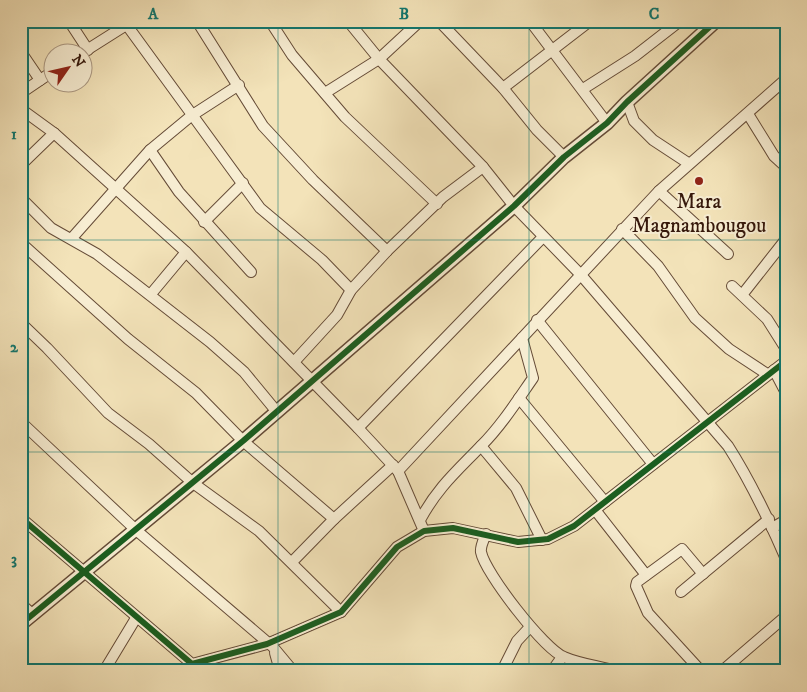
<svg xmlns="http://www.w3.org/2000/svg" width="807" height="692" font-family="'IM FELL DW Pica',serif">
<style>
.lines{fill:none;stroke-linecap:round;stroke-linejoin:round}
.minor-casing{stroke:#654b37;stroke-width:12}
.tertiary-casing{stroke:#654b37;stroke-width:15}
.minor{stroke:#f7edd2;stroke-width:10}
.tertiary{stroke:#f7edd2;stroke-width:12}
.cycleway-casing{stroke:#f7edd2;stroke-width:9}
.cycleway{stroke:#1b5e20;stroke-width:6}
.grid{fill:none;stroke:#0f766e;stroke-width:1;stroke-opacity:0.55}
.poi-dot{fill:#8f2418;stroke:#f7edd2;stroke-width:2}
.labels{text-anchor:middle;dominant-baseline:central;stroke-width:4;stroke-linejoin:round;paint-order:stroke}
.poi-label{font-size:21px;fill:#36180c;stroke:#f7edd2}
.neatline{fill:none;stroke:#0f766e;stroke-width:2}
.grid-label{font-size:16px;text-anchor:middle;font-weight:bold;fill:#0f766e}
</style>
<rect width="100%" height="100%" fill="#f3e3b9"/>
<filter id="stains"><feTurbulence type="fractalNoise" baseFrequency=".004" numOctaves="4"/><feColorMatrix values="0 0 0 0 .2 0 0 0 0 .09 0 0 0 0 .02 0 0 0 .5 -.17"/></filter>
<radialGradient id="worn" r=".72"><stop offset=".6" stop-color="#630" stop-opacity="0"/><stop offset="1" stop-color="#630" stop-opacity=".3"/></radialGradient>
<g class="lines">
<defs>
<g id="minor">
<polyline points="69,21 88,50"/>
<polyline points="197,21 263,126 313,180 387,251"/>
<polyline points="270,21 292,55 345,117 437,204"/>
<path d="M348,21L379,59L483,167L514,206L581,275L728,446C751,482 769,520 786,559"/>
<polyline points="439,21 503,88 537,130 564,157"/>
<polyline points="530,21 607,123"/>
<polyline points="126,24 260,208 322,260 351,290"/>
<polyline points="21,52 40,80"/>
<polyline points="82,53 131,22"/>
<polyline points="503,88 590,21"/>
<polyline points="583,89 635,56 680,21"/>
<polyline points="21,93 52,72"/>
<polyline points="325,93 379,59 420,21"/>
<polyline points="627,102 634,121 653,140 688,163"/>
<polyline points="21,109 54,133 186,252 358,428 398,471 424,531"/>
<polyline points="748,114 774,156 786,167"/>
<polyline points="150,150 179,192 251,272"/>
<polyline points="21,165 54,133"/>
<polyline points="659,191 728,254"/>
<polyline points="21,198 51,228 97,254 210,342 244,372 277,412"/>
<polyline points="204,222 243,183"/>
<polyline points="786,223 786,231"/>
<polyline points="622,229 658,266 695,318 729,349 767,374"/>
<polyline points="72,238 150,150 191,116 239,85"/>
<polyline points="21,243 128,339 196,393 243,441 334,519"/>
<polyline points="732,286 767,319 786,349"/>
<polyline points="151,294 186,252"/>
<polyline points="742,295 786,239"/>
<polyline points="537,320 653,464"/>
<polyline points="21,323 47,348 108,413 149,444 193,483 259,531 341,612"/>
<polyline points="294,362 337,315 351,290 387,251 443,197 483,167"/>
<polyline points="774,370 786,393"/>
<polyline points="519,398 605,502"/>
<polyline points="21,422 136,530 273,647 293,671"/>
<polyline points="358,428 543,237"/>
<polyline points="481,446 516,488 542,540"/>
<polyline points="398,471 659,191 786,79"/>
<polyline points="596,511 646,575"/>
<polyline points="21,518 192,664 267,644 341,612 397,547 424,531 453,528 518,542 548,539 574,526 786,361"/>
<path d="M420,520C438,487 456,472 481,446C501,426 517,401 533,378L522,338"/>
<polyline points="772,528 786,520"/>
<path d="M486,534C484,539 480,547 481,552C485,573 544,649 564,657C580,664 599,666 616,671"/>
<polyline points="292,562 334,519 393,465"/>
<polyline points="681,592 769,519"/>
<polyline points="21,604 33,615"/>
<polyline points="275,653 280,671"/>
<polyline points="104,671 136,618"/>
<polyline points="502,671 517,641 530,627"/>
<polyline points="552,671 562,657"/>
<polyline points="701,671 648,613 636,586 637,582 682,549 703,574"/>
<polyline points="722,671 786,616"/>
</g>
<polyline id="tertiary" points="21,624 243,441 514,206 564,157 607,123 627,102 716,21"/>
</defs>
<use href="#minor" class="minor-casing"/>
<use href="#tertiary" class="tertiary-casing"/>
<use href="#minor" class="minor"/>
<use href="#tertiary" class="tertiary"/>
<defs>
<g id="cycleway">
<polyline points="21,518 192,664 267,644 341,612 397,547 424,531 453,528 518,542 548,539 574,526 786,361"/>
<polyline points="21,624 243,441 514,206 564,157 607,123 627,102 716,21"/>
</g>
</defs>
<use href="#cycleway" class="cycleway-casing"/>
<use href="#cycleway" class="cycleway"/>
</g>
<path class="grid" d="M278,21V671M529,21V671M21,240H786M21,452H786"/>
<circle class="poi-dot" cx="699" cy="181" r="5"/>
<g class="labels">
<g class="poi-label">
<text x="699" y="202">Mara<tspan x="699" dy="24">Magnambougou</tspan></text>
</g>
</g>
<rect width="807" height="692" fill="none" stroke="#f3e3b9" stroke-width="55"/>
<g transform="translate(68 68) rotate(56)"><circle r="24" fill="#f7edd2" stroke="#aa9883"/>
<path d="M0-4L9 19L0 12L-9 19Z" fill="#8f2418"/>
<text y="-8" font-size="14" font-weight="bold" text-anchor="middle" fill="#36180c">N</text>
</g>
<rect x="28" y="28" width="752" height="636" class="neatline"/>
<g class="grid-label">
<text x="153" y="19">A</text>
<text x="404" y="19">B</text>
<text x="654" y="19">C</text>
<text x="14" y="139">1</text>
<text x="14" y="352">2</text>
<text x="14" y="564">3</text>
</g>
<rect width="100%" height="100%" filter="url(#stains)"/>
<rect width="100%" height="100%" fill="url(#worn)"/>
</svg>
